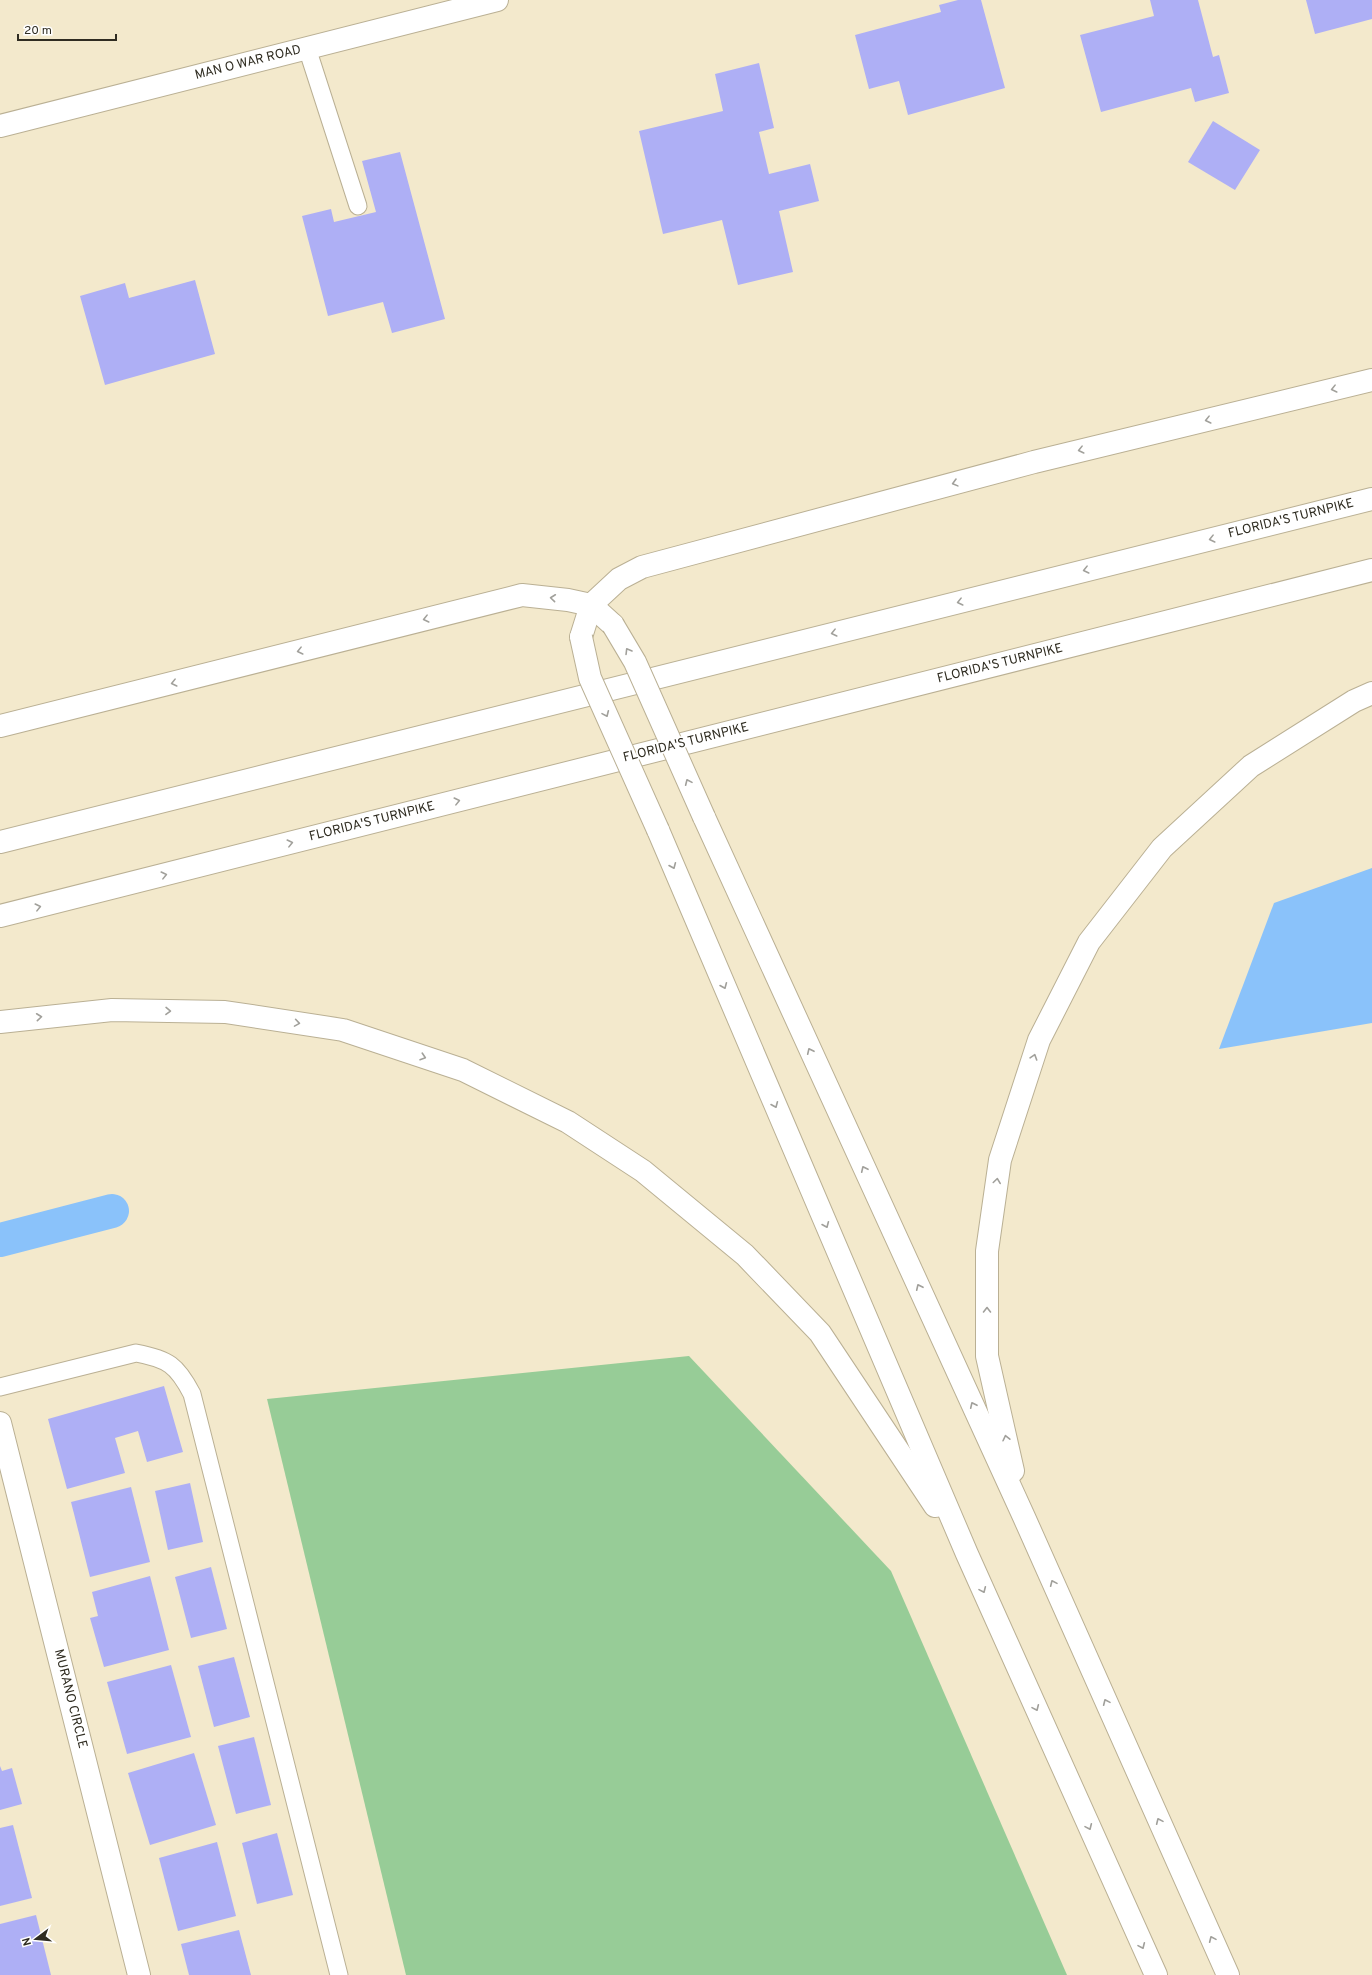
<svg xmlns="http://www.w3.org/2000/svg" width="1372" height="1975" font-family="Overpass,sans-serif">
<style>
.green{fill:#97cc97}
.water{fill:#8ac2fa}
.lines{fill:none;stroke-linecap:round;stroke-linejoin:round}
.canal{stroke:#8ac2fa;stroke-width:34}
.building{fill:#aeaff5}
.service-casing{stroke:#bab094;stroke-width:19}
.minor-casing{stroke:#bab094;stroke-width:24}
.motorway-casing{stroke:#bab094;stroke-width:24}
.service{stroke:#fff;stroke-width:17}
.minor{stroke:#fff;stroke-width:22}
.motorway{stroke:#fff;stroke-width:22}
.motorway-bridge-casing{stroke:#bab094;stroke-width:24;stroke-linecap:butt}
.motorway-bridge{stroke:#fff;stroke-width:22}
.oneway{stroke:#a1a09b}
.labels{text-anchor:middle;dominant-baseline:central;stroke-width:3.5;stroke-linejoin:round;paint-order:stroke}
.street-label{font-size:13px;fill:#2f2c21;stroke:#fff}
</style>
<rect width="100%" height="100%" fill="#f3e9cc"/>
<polygon class="green" points="689,1356 891,1571 1067,1975 406,1975 267,1399"/>
<polygon class="water" points="1372,868 1372,1023 1219,1049 1274,903"/>
<g class="lines">
<polyline class="canal" points="0,1240 112,1211"/>
</g>
<g class="building">
<polygon points="958,0 981,0 1005,88 908,115 899,81 869,89 855,35 941,12 939,5"/>
<polygon points="1150,0 1198,0 1213,57 1219,55 1229,93 1195,102 1191,88 1101,112 1080,35 1154,16"/>
<polygon points="1306,0 1372,0 1372,19 1315,34"/>
<polygon points="759,63 774,128 759,132 769,174 810,164 819,201 779,211 793,272 738,285 722,220 663,234 639,131 723,111 715,74"/>
<polygon points="1213,121 1260,150 1235,190 1188,162"/>
<polygon points="400,152 445,319 392,333 383,302 328,316 302,216 331,209 334,222 376,212 362,161"/>
<polygon points="195,280 215,354 105,385 80,296 125,283 129,298"/>
<polygon points="164,1386 183,1452 147,1462 138,1431 115,1438 125,1473 67,1489 48,1419"/>
<polygon points="190,1483 203,1542 168,1550 155,1491"/>
<polygon points="131,1487 150,1562 90,1577 71,1502"/>
<polygon points="211,1567 227,1629 191,1638 175,1577"/>
<polygon points="150,1576 169,1650 104,1667 90,1618 98,1616 92,1592"/>
<polygon points="234,1657 250,1717 214,1727 198,1666"/>
<polygon points="171,1665 191,1737 127,1754 107,1682"/>
<polygon points="254,1737 271,1805 236,1814 218,1746"/>
<polygon points="194,1753 216,1825 150,1845 128,1773"/>
<polygon points="0,1766 2,1771 12,1768 22,1804 0,1810"/>
<polygon points="13,1825 32,1898 0,1906 0,1828"/>
<polygon points="277,1833 293,1895 257,1904 242,1843"/>
<polygon points="217,1842 236,1916 178,1931 159,1858"/>
<polygon points="36,1915 51,1975 0,1975 0,1924"/>
<polygon points="239,1930 251,1975 189,1975 181,1944"/>
</g>
<g class="lines">
<defs>
<g id="service">
<polyline points="307,48 358,206"/>
<path d="M0,1387L136,1353C168,1359 177,1365 192,1394L339,1975"/>
</g>
<g id="minor">
<polyline points="0,126 497,0"/>
<polyline points="0,1423 139,1975"/>
</g>
<g id="motorway">
<polyline points="581,637 591,605 619,579 642,567 1034,462 1372,380"/>
<polyline points="0,726 522,595 568,600 591,605 613,625"/>
<polyline points="704,817 1024,1517 1228,1975"/>
<polyline points="658,830 967,1554 1156,1975"/>
<polyline points="0,842 1372,499"/>
<polyline points="0,916 1372,570"/>
<polyline points="0,1022 112,1010 225,1012 343,1030 463,1070 568,1122 643,1171 745,1255 820,1333 935,1506"/>
<polyline points="1013,1471 987,1356 987,1251 1000,1160 1039,1040 1089,942 1162,848 1251,766 1354,701 1372,693"/>
</g>
</defs>
<use href="#service" class="service-casing"/>
<use href="#minor" class="minor-casing"/>
<use href="#motorway" class="motorway-casing"/>
<use href="#service" class="service"/>
<use href="#minor" class="minor"/>
<use href="#motorway" class="motorway"/>
<defs>
<g id="motorway-bridge">
<polyline points="613,625 635,662 704,817"/>
<polyline points="581,637 590,678 658,830"/>
</g>
</defs>
<use href="#motorway-bridge" class="motorway-bridge-casing"/>
<use href="#motorway-bridge" class="motorway-bridge"/>
</g>
<defs><path id="oneway-chevron" d="M-2-3.5L2.5 0L-2 3.5" fill="none" stroke-width="1.6" stroke-linecap="round" stroke-linejoin="round"/></defs>
<g class="oneway">
<use href="#oneway-chevron" transform="translate(1334 389) rotate(166)"/>
<use href="#oneway-chevron" transform="translate(1208 420) rotate(166)"/>
<use href="#oneway-chevron" transform="translate(1081 450) rotate(166)"/>
<use href="#oneway-chevron" transform="translate(955 483) rotate(165)"/>
<use href="#oneway-chevron" transform="translate(1212 539) rotate(166)"/>
<use href="#oneway-chevron" transform="translate(1086 570) rotate(166)"/>
<use href="#oneway-chevron" transform="translate(553 598) rotate(-174)"/>
<use href="#oneway-chevron" transform="translate(960 602) rotate(166)"/>
<use href="#oneway-chevron" transform="translate(426 619) rotate(166)"/>
<use href="#oneway-chevron" transform="translate(834 633) rotate(166)"/>
<use href="#oneway-chevron" transform="translate(300 651) rotate(166)"/>
<use href="#oneway-chevron" transform="translate(628 651) rotate(-121)"/>
<use href="#oneway-chevron" transform="translate(174 683) rotate(166)"/>
<use href="#oneway-chevron" transform="translate(606 714) rotate(66)"/>
<use href="#oneway-chevron" transform="translate(688 782) rotate(-114)"/>
<use href="#oneway-chevron" transform="translate(457 801) rotate(-14)"/>
<use href="#oneway-chevron" transform="translate(290 843) rotate(-14)"/>
<use href="#oneway-chevron" transform="translate(673 866) rotate(67)"/>
<use href="#oneway-chevron" transform="translate(164 875) rotate(-14)"/>
<use href="#oneway-chevron" transform="translate(38 907) rotate(-14)"/>
<use href="#oneway-chevron" transform="translate(724 986) rotate(67)"/>
<use href="#oneway-chevron" transform="translate(168 1011) rotate(1)"/>
<use href="#oneway-chevron" transform="translate(39 1017) rotate(-6)"/>
<use href="#oneway-chevron" transform="translate(297 1023) rotate(9)"/>
<use href="#oneway-chevron" transform="translate(810 1051) rotate(-115)"/>
<use href="#oneway-chevron" transform="translate(423 1057) rotate(18)"/>
<use href="#oneway-chevron" transform="translate(1034 1057) rotate(-72)"/>
<use href="#oneway-chevron" transform="translate(775 1105) rotate(67)"/>
<use href="#oneway-chevron" transform="translate(864 1169) rotate(-115)"/>
<use href="#oneway-chevron" transform="translate(997 1181) rotate(-82)"/>
<use href="#oneway-chevron" transform="translate(826 1225) rotate(67)"/>
<use href="#oneway-chevron" transform="translate(919 1287) rotate(-115)"/>
<use href="#oneway-chevron" transform="translate(987 1310) rotate(-90)"/>
<use href="#oneway-chevron" transform="translate(973 1405) rotate(-115)"/>
<use href="#oneway-chevron" transform="translate(1006 1438) rotate(-103)"/>
<use href="#oneway-chevron" transform="translate(1053 1583) rotate(-114)"/>
<use href="#oneway-chevron" transform="translate(983 1590) rotate(66)"/>
<use href="#oneway-chevron" transform="translate(1106 1702) rotate(-114)"/>
<use href="#oneway-chevron" transform="translate(1036 1708) rotate(66)"/>
<use href="#oneway-chevron" transform="translate(1159 1821) rotate(-114)"/>
<use href="#oneway-chevron" transform="translate(1089 1827) rotate(66)"/>
<use href="#oneway-chevron" transform="translate(1212 1939) rotate(-114)"/>
<use href="#oneway-chevron" transform="translate(1142 1946) rotate(66)"/>
</g>
<g class="labels">
<g class="street-label">
<text transform="translate(248 63) rotate(-14)">MAN O WAR ROAD</text>
<text transform="translate(1291 519) rotate(-14)">FLORIDA'S TURNPIKE</text>
<text transform="translate(1000 664) rotate(-14)">FLORIDA'S TURNPIKE</text>
<text transform="translate(686 743) rotate(-14)">FLORIDA'S TURNPIKE</text>
<text transform="translate(372 822) rotate(-14)">FLORIDA'S TURNPIKE</text>
<text transform="translate(70 1699) rotate(76)">MURANO CIRCLE</text>
</g>
</g>
<g transform="translate(36 1939) rotate(254)" stroke="#ffffff" stroke-width="3" paint-order="stroke">
<path d="M0-3L7 15L0 10L-7 15Z" fill="#2f2c21"/>
<text y="-6" font-size="11" font-weight="bold" text-anchor="middle" fill="#2f2c21">N</text>
</g>
<path d="M18 34v6h98v-6" fill="none" stroke="#2f2c21" stroke-width="2"/>
<text x="24" y="34" font-size="12" fill="#2f2c21" stroke="#ffffff" stroke-width="3" paint-order="stroke">20 m</text>
</svg>
